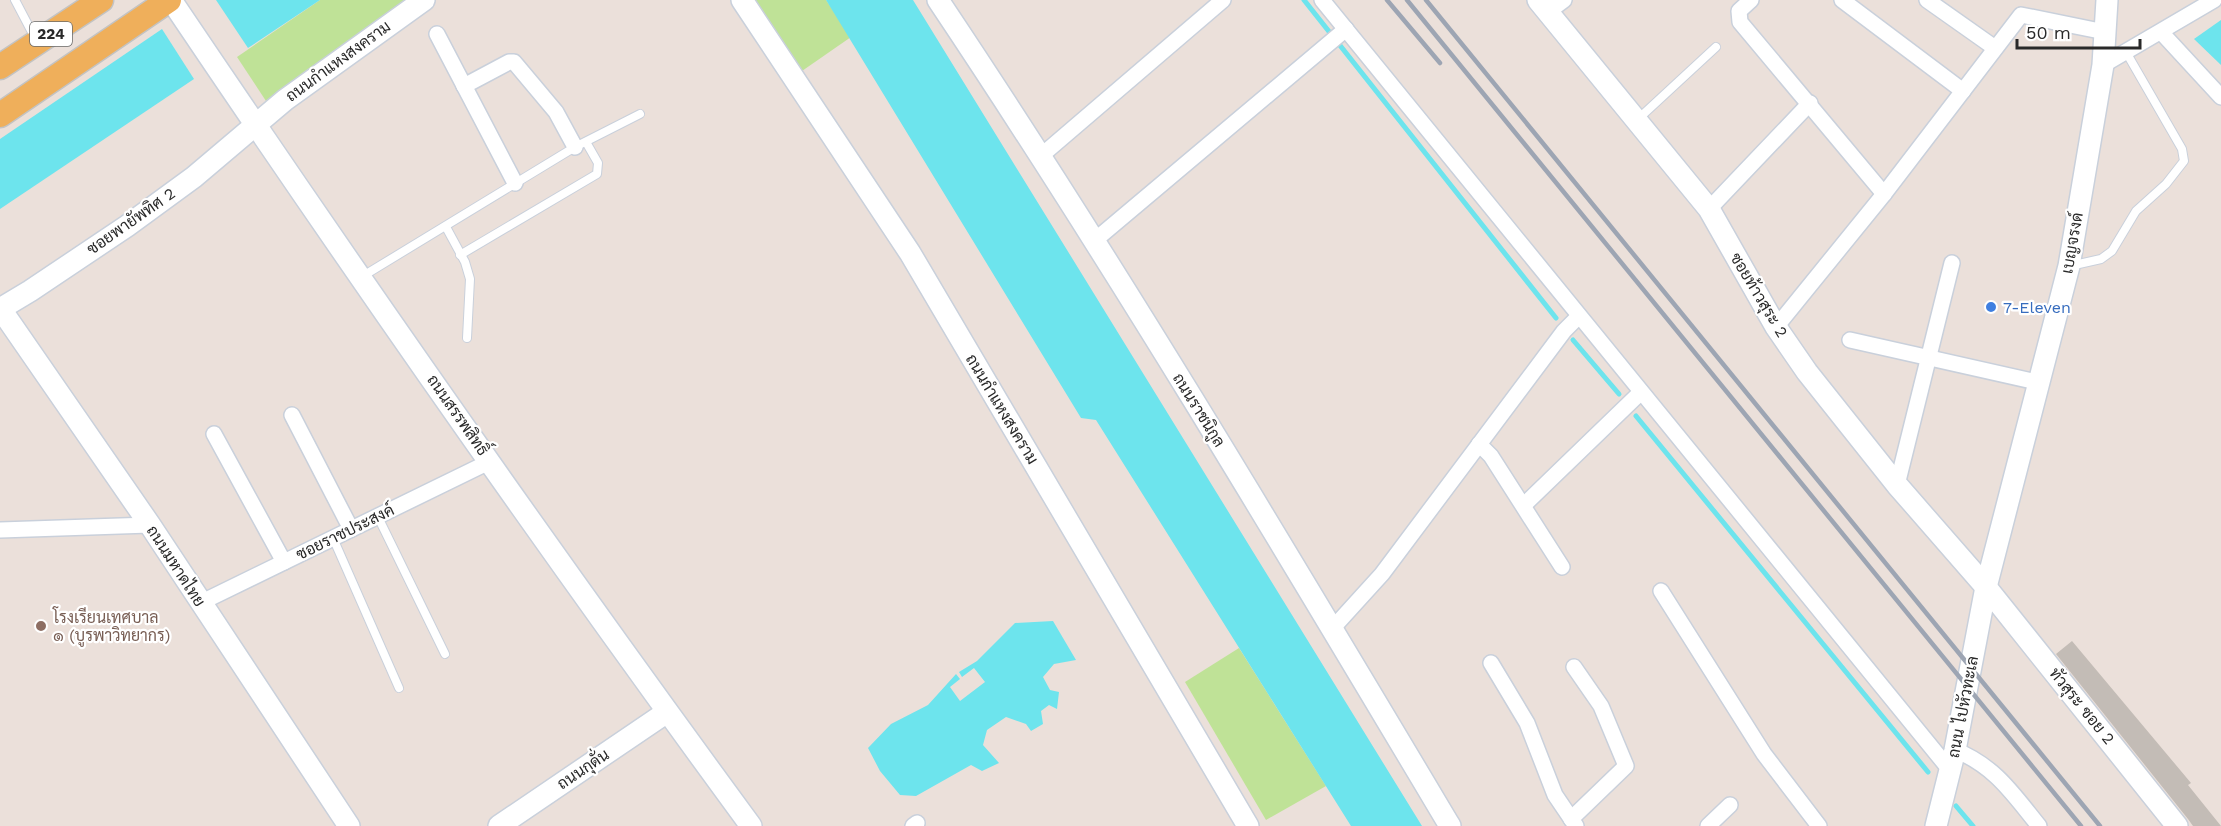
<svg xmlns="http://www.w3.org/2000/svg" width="2221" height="826" font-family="'Work Sans',Sarabun,sans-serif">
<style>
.green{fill:#bfe297}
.water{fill:#6de4ed}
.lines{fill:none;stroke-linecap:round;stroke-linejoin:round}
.stream{stroke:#6de4ed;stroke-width:5}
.building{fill:#c3bcb6}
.lane-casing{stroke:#c9d0db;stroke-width:10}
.street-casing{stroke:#c9d0db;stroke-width:18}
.secondary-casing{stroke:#c9d0db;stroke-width:24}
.primary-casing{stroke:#c3c3c3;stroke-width:27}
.lane{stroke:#fff;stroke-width:8}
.street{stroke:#fff;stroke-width:15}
.secondary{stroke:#fff;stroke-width:21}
.primary{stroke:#efaf5b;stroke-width:24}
.rail{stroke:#9da5b3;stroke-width:4.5}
.shop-dot{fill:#3f7fe0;stroke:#fff;stroke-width:2}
.education-dot{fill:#8d6e63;stroke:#fff;stroke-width:2}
.labels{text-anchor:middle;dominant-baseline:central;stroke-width:4.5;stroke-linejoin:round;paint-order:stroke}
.shield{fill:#fff;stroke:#696969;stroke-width:1.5}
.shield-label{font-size:15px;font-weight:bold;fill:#292929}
.street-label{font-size:16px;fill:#292929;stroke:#fff}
.shop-label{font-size:16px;fill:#366cbe;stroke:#fff;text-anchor:start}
.education-label{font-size:16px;fill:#785e54;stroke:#fff;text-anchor:start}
</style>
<rect width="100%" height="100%" fill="#ebe0da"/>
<g class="green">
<polygon points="320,0 418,0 266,101 237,57"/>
<polygon points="754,0 826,0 851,37 802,71"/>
<polygon points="1239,648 1326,786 1266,820 1185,682"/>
</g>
<g class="water">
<polygon points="216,0 320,0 248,48"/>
<polygon points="826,0 913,0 1422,826 1351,826 1096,420 1081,418"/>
<polygon points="2221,20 2221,65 2194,39"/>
<polygon points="162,29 194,79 0,209 0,139"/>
<polygon points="1053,621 1076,660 1054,664 1043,677 1050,690 1059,692 1057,709 1049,705 1041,711 1043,724 1031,731 1026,724 1006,717 987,730 983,745 999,763 982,771 971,765 916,796 900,795 880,771 868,748 891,724 928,705 956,674 960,679 950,687 960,701 985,682 974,668 962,677 959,672 977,661 1015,623"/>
</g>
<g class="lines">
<g class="stream">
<polyline points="1304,0 1556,318"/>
<polyline points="1573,340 1619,394"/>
<polyline points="1636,416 1928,772"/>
<polyline points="1956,806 1973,826"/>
</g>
</g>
<polygon class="building" points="2072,641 2191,783 2188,785 2221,826 2193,826 2188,819 2056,654"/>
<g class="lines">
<defs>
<g id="lane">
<polyline points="15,0 35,38"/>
<polyline points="1637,120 1716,47"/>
<polyline points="446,227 465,262 470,279 467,338"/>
<polyline points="460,255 597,174 598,163 586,142"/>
<polyline points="2070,266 2101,259 2112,251 2136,211 2166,184 2184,161 2182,149 2126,52"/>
<polyline points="363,276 575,147 640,114"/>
<polyline points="378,517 445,654"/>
<polyline points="333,538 399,688"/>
</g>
<g id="street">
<polyline points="1322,0 1950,770"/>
<polyline points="1751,0 1739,11 1740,22 1884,194"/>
<polyline points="1842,0 1963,91"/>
<polyline points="1927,0 1995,48"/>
<polyline points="1548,12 1564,0"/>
<polyline points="2161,32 2221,97"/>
<polyline points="437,34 515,183"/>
<polyline points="2103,65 2214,0"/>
<polyline points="464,86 509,62 514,62 556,112 575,147"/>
<polyline points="1042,155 1223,0"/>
<polyline points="1709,209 1810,103"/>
<polyline points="1094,241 1346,29"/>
<polyline points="1776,327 1884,194 2021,15 2105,32"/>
<polyline points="1850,340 2041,383"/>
<polyline points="292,415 351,529"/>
<polyline points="214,434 284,562"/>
<polyline points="1479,444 1491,456 1562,567"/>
<polyline points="1897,485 1952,263"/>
<polyline points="1524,505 1641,392"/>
<polyline points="0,530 150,525"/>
<polyline points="1661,591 1764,754 1819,826"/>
<polyline points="200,603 491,461"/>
<polyline points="1332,629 1382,574 1564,331 1579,316"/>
<polyline points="1491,663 1527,723 1555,795 1576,826"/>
<path d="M1955,750C1995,766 2013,794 2039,826"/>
<polyline points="1571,819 1626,766 1601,706 1574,667"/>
<polyline points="913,826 917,823"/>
<polyline points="1708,826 1730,805"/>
</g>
<g id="secondary">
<path d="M171,0C359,279 552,555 751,826"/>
<polyline points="742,0 910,253 1248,826"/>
<path d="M938,0C1118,269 1284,548 1450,826"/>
<polyline points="1538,0 1709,209 1776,327 1807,372 1897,485 1986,587 2177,826"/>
<polyline points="0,308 150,525 349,826"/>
<polyline points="0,309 30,291 127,226 194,177 285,100 424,0"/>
<polyline points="499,826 667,712"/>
<polyline points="1936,826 1955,750 1986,587 2069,266 2103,65 2107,0"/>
</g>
<g id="primary">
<polyline points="0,67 101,0"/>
<polyline points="0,115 169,0"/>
</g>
</defs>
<use href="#lane" class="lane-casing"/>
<use href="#street" class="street-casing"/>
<use href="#secondary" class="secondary-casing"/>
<use href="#primary" class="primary-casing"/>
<use href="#lane" class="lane"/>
<use href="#street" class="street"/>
<use href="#secondary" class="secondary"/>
<use href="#primary" class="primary"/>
<g class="rail">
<polyline points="1387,0 1440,63"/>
<polyline points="1407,0 2081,826"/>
<polyline points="1426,0 2100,826"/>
</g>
</g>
<circle class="shop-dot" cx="1991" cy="307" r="6"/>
<circle class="education-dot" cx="41" cy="626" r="6"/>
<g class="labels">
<rect class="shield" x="30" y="22" width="42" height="24" rx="4.5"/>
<g class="shield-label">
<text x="51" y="34">224</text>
</g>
<g class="street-label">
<text transform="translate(338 61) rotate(-36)">ถนนกำแหงสงคราม</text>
<text transform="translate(131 221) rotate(-35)">ซอยพายัพทิศ 2</text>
<text transform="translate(2072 243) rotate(-80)">เบญจรงด์</text>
<text transform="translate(1759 295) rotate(59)">ซอยท้าวสุระ 2</text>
<text transform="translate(1002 409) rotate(59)">ถนนกำแหงสงคราม</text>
<text transform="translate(1199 410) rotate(58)">ถนนราชนิกูล</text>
<text transform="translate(458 415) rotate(55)">ถนนสรรพสิทธิ์</text>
<text transform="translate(345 532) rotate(-26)">ซอยราชประสงค์</text>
<text transform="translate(176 566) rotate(57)">ถนนมหาดไทย</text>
<text transform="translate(2082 706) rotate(51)">ทัวสุระ ซอย 2</text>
<text transform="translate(1963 707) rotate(-79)">ถนน ไปหัวทะเล</text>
<text transform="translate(583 769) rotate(-34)">ถนนกุดั่น</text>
</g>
<g class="shop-label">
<text x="2003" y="307">7-Eleven</text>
</g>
<g class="education-label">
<text x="53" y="617">โรงเรียนเทศบาล<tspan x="53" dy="18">๑ (บูรพาวิทยากร)</tspan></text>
</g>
</g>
<path d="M2017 39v9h123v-9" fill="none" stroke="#292929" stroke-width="3"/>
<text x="2026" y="39" font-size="18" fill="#292929" stroke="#ffffff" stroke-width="4.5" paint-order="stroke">50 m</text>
</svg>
